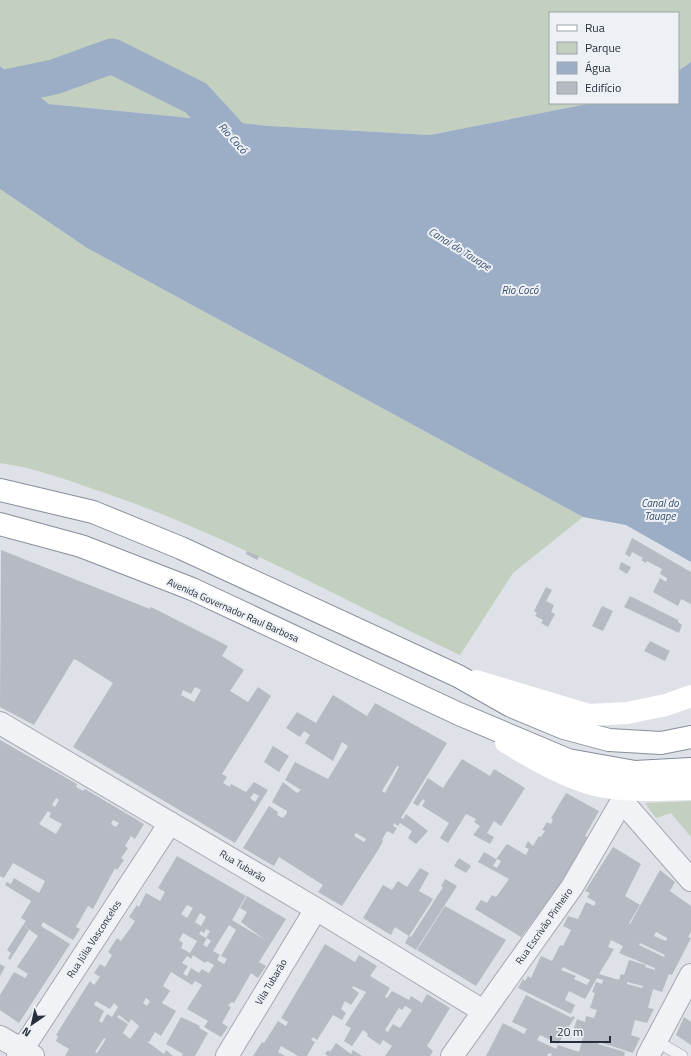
<svg xmlns="http://www.w3.org/2000/svg" width="691" height="1056" font-family="'Titillium Web',sans-serif">
<style>
.green{fill:#c3d0c0}
.water{fill:#9baec5}
.lines{fill:none;stroke-linecap:round;stroke-linejoin:round}
.river{stroke:#9baec5;stroke-width:35}
.building{fill:#b6bac3;fill-rule:evenodd}
.service-casing{stroke:#a4a8b0;stroke-width:12}
.minor-casing{stroke:#a4a8b0;stroke-width:24}
.trunk-casing{stroke:#868e9c;stroke-width:24}
.service{stroke:#f0f2f5;stroke-width:11}
.minor{stroke:#f0f2f5;stroke-width:22}
.secondary{stroke:#fff;stroke-width:22}
.trunk{stroke:#fff;stroke-width:22}
.labels{text-anchor:middle;dominant-baseline:central;stroke-width:4;stroke-linejoin:round;paint-order:stroke}
.street-label{font-size:10px;fill:#282f3c;stroke:#edf0f4}
.water-label{font-size:11px;font-style:italic;fill:#354d6d;stroke:#edf0f4}
</style>
<rect width="100%" height="100%" fill="#dee1e7"/>
<g class="green">
<polygon points="0,0 691,0 691,62 678,71 678,13 550,13 550,103 592,103 430,135 270,126 49,104 0,66"/>
<path d="M0,189L87,248L583,517L513,573L460,655C342,600 228,535 105,493C70,481 36,468 0,463Z"/>
<polygon points="691,801 691,837 671,813 656,818 645,803"/>
</g>
<polygon class="water" points="691,62 691,562 626,525 583,517 87,248 0,189 0,66 49,104 270,126 430,135 592,103 678,103 678,71"/>
<g class="lines">
<polyline class="river" points="0,88 54,77 112,56 196,98 249,156"/>
</g>
<g class="building">
<polygon points="632,538 691,572 691,604 681,599 678,606 653,592 660,578 666,582 667,578 660,574 662,569 647,561 646,563 641,560 643,558 632,552 630,557 625,554"/>
<path d="M1,550L150,609L151,607L228,646L222,656L244,670L230,691L248,702L258,687L271,696L222,774L227,777L223,783L230,787L231,784L246,792L254,782L268,790L235,843L73,747L113,683L78,661L74,659L34,725L0,707ZM195,687L201,690L194,702L181,695L183,690L191,694ZM254,793L259,796L255,802L250,798Z"/>
<polygon points="247,551 259,556 257,560 246,554"/>
<polygon points="621,562 631,567 627,574 619,569"/>
<polygon points="546,587 552,590 546,601 554,605 551,612 555,614 548,627 541,623 543,620 535,616 537,613 534,611"/>
<polygon points="630,596 678,620 678,622 682,625 679,633 624,607"/>
<polygon points="602,606 613,611 603,631 592,626"/>
<polygon points="650,641 670,651 665,661 644,651"/>
<path d="M333,695L367,716L375,703L447,743L401,818L403,819L406,814L428,831L416,844L408,838L412,831L400,823L398,826L394,823L393,826L397,828L393,834L387,831L382,840L383,841L380,847L342,906L318,892L323,885L279,857L274,866L243,848L269,806L278,812L277,815L283,818L287,813V811L272,802L283,782L297,793L301,790L285,780L295,762L328,779L348,746L342,742L333,761L305,743L310,735L304,731L300,737L286,728L297,712L316,723ZM397,766L399,767L385,793L382,791ZM356,833L366,839L364,842L354,836Z"/>
<path d="M0,740L77,784L76,787L83,791L85,789L144,824L135,839L131,836L125,846L128,848L121,858L124,860L117,870L115,868L93,909L88,906L76,927L80,929L73,940L43,922L41,926L70,944L19,1023L0,1010V995L14,972L25,978L28,974L17,967L38,936L23,925L26,921L21,918L31,901L5,885L7,882L11,884L14,878L39,893L45,881L13,863L4,878L0,876ZM56,798L59,800L55,807L52,805ZM48,811L51,813L49,817L62,824L56,834L39,824ZM113,820L119,823L116,827L111,824Z"/>
<polygon points="273,746 289,756 279,772 264,762"/>
<polygon points="462,759 490,776 494,769 525,788 501,826 494,821 487,833 494,837 490,844 473,835 480,826 474,822 476,819 466,814 448,843 440,838 449,823 422,806 425,801 423,799 418,806 413,803 428,778 443,788"/>
<path d="M566,793L599,811L585,836L587,837L566,877L521,937L475,909L481,900L487,903L492,895L496,897L509,879L478,862L484,852L496,859L507,844L526,855L529,849L525,847L528,841L533,846L539,836L541,837L545,831L542,830L544,827L547,822L551,824L553,819L551,818ZM497,859L501,861L497,868L493,866Z"/>
<path d="M613,847L641,864L625,896L640,905L629,923L630,924L660,870L675,882L670,891L691,906V932L688,937L691,938L672,975L669,974L662,992L653,989L648,1008L654,1009L647,1023L635,1020L631,1035L640,1038L633,1053L599,1042L598,1044L625,1052L624,1056H551L552,1054L549,1053L547,1056H486L503,1023L524,1034L527,1029L512,1022L526,995L572,1018V1016L575,1017L558,1044L540,1035L537,1040L556,1049L558,1045L579,1052L583,1037L572,1034L577,1019L585,1022L586,1016L594,1018L597,1010L590,1008L595,993L592,992L596,982L602,984L603,980L597,978L585,999L569,991L565,1000L575,1005L571,1014L518,988L523,979L525,981L528,976L531,978L541,956L552,961L560,945L563,946L571,930L563,926L568,916L578,919L586,902L594,906L596,902L587,897L590,893L585,891ZM656,932L667,938L666,941L654,936ZM611,940L623,946L619,953L655,968V970L645,967L646,965L629,960L624,975L621,974L619,980L599,974L614,949L608,947ZM640,943L665,955L664,957L639,945ZM563,967L590,980L587,985L574,979L576,976L561,970ZM627,982L643,986L642,988L627,984Z"/>
<path d="M177,856L246,896L232,920L265,940L241,922L247,912L240,908L247,896L286,919L259,962L266,966L258,978L251,973L234,1003L231,1002L228,1006L231,1007L222,1023L228,1027L221,1037L204,1027L208,1021L187,1009L202,985L195,981L192,985L171,972L163,986L170,991L162,1003L176,1011L161,1036L155,1032L149,1042L146,1041L164,1054L166,1050L173,1056H65L69,1049L56,1041L58,1036L56,1035L90,981L94,985L100,977L94,973L100,964L105,967L112,955L108,952L117,938L121,941L129,930L135,921L129,917L137,905L139,907L146,893L160,901L165,892L158,888ZM187,905L193,908L187,918L181,914ZM200,913L206,917L201,926L195,922ZM229,925L236,930L221,956L227,959L224,964L217,960L220,955L213,951ZM206,929L210,931L206,938L199,934L201,931L204,933ZM183,933L197,941L190,953L181,948L183,943L179,940ZM207,938L211,941L207,947L203,945ZM193,955L205,963L207,961L214,965L209,973L202,969L199,973L191,968L187,976L183,974L188,966L182,963L187,956L191,959ZM146,998L150,1001L147,1006L143,1003ZM96,1001L110,1009L114,1003L118,1007L112,1017L107,1014L102,1023L99,1021L104,1011L94,1005ZM119,1015L129,1023L131,1019L139,1026L130,1039L123,1033L128,1024L117,1017ZM104,1038L106,1039L97,1053L95,1052Z"/>
<polygon points="459,858 471,866 466,873 454,866"/>
<polygon points="420,868 429,873 419,891 433,899 409,936 411,937 443,887 441,886 445,879 457,886 416,950 405,943 409,936 395,927 391,935 363,918 383,885 392,890 398,881 407,887"/>
<polygon points="445,906 506,940 476,986 417,950"/>
<polygon points="23,925 29,930 10,960 8,958 11,953 7,950"/>
<path d="M325,944L355,962L359,955L377,966L370,976L390,988L385,997L387,998L392,991L409,1000L411,996L422,1003L427,994L450,1008L427,1046L433,1051L430,1056H385L392,1046L383,1040L380,1045L367,1036L368,1034L363,1030L352,1046L344,1041L351,1028L345,1025L366,992L353,986L352,988L359,993L351,1005L345,1001L341,1009L346,1013L342,1020L333,1015L317,1040L313,1037L311,1040L315,1042L307,1056H298L281,1046L278,1052L285,1056H253L262,1042L264,1043L278,1021L286,1026L288,1022L281,1018ZM405,1006L412,1010L400,1028L393,1024L388,1032L385,1030L399,1008L402,1010Z"/>
<polygon points="0,964 5,967 0,976"/>
<polygon points="181,1017 200,1026 199,1028 208,1033 195,1056 182,1056 183,1054 166,1044"/>
<polygon points="684,1017 691,1022 691,1045 676,1035"/>
<polygon points="336,1043 351,1054 353,1050 362,1056 328,1056 325,1054 328,1050 330,1052"/>
</g>
<g class="lines">
<defs>
<polyline id="service" points="656,1041 682,1056"/>
<g id="minor">
<polyline points="0,723 316,909 483,1011"/>
<polyline points="622,801 691,880"/>
<polyline points="0,1037 33,1056"/>
<polyline points="18,1056 170,823"/>
<polyline points="227,1056 316,909"/>
<polyline points="452,1056 572,887 622,801 624,789"/>
<polyline points="648,1056 691,975"/>
</g>
<g id="trunk">
<polyline points="0,490 93,512 181,548 458,676 511,706 564,728 609,740 661,743 691,737"/>
<polyline points="0,524 81,546 192,589 459,714 568,760 635,772 691,769"/>
</g>
</defs>
<use href="#service" class="service-casing"/>
<use href="#minor" class="minor-casing"/>
<use href="#trunk" class="trunk-casing"/>
<use href="#service" class="service"/>
<use href="#minor" class="minor"/>
<g class="secondary">
<polyline points="476,681 589,715 627,713 666,705 691,696"/>
<path d="M506,742C533,759 565,777 595,785C626,792 660,790 691,789"/>
</g>
<use href="#trunk" class="trunk"/>
</g>
<g class="labels">
<g class="street-label">
<text transform="translate(233 610) rotate(24)">Avenida Governador Raul Barbosa</text>
<text transform="translate(243 866) rotate(31)">Rua Tubarão</text>
<text transform="translate(544 926) rotate(-55)">Rua Escrivão Pinheiro</text>
<text transform="translate(94 939) rotate(-57)">Rua Júlia Vasconcelos</text>
<text transform="translate(271 982) rotate(-59)">Vila Tubarão</text>
</g>
<g class="water-label">
<text transform="translate(233 138) rotate(48)">Rio Cocó</text>
<text transform="translate(460 249) rotate(32)">Canal do Tauape</text>
<text x="520" y="290">Rio Cocó</text>
<text x="660" y="503">Canal do<tspan x="660" dy="13">Tauape</tspan></text>
</g>
</g>
<rect x="549" y="12" width="130" height="92" fill="#edf0f4" stroke="#9ea3aa"/>
<rect x="557" y="25" width="20" height="6" fill="#ffffff" stroke="#9ea3aa"/>
<text x="585" y="32" font-size="12" fill="#282f3c">Rua</text>
<rect x="557" y="42" width="20" height="12" fill="#c3d0c0" stroke="#9ea3aa"/>
<text x="585" y="52" font-size="12" fill="#282f3c">Parque</text>
<rect x="557" y="62" width="20" height="12" fill="#9baec5" stroke="#9ea3aa"/>
<text x="585" y="72" font-size="12" fill="#282f3c">Água</text>
<rect x="557" y="82" width="20" height="12" fill="#b6bac3" stroke="#9ea3aa"/>
<text x="585" y="92" font-size="12" fill="#282f3c">Edifício</text>
<g transform="translate(32 1024) rotate(214)" stroke="#edf0f4" stroke-width="3" paint-order="stroke">
<path d="M0-3L7 15L0 10L-7 15Z" fill="#282f3c"/>
<text y="-6" font-size="11" font-weight="bold" text-anchor="middle" fill="#282f3c">N</text>
</g>
<path d="M551 1036v6h59v-6" fill="none" stroke="#282f3c" stroke-width="2"/>
<text x="557" y="1036" font-size="12" fill="#282f3c" stroke="#edf0f4" stroke-width="3" paint-order="stroke">20 m</text>
</svg>
